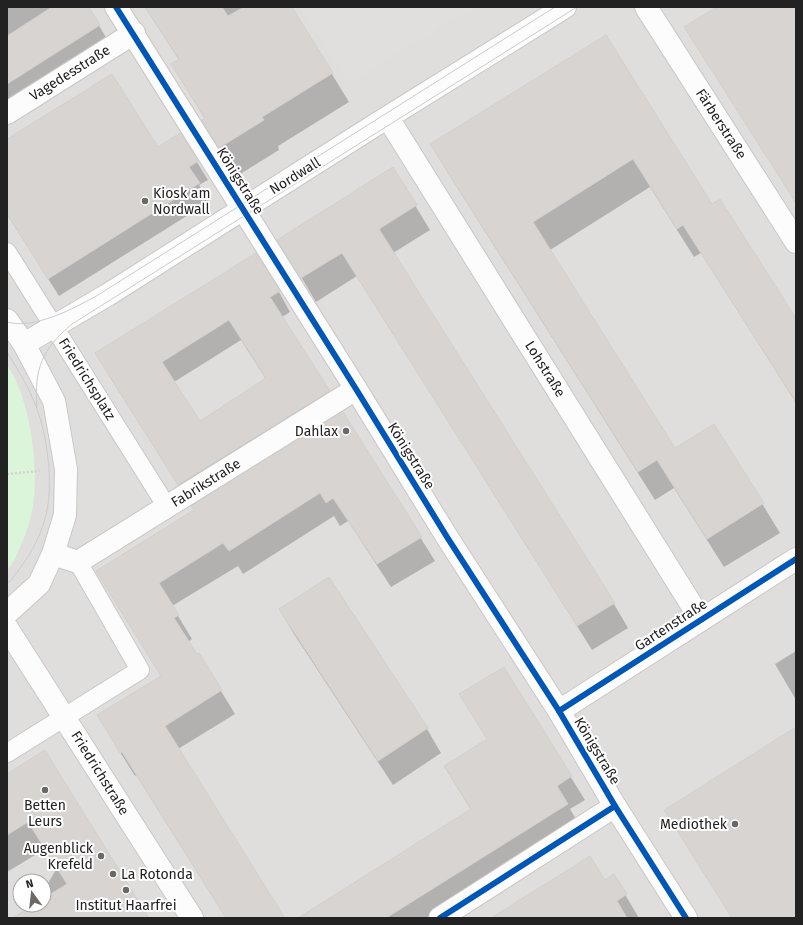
<svg xmlns="http://www.w3.org/2000/svg" width="803" height="925" font-family="'Fira Sans',sans-serif">
<style>
.residential{fill:#dfdedc;fill-rule:evenodd}
.park{fill:#daf5da}
.parking{fill:#e0dfde}
.shadow{fill:#0003;fill-rule:evenodd}
.building{fill:#d7d4d2;stroke:#d3d0cc;fill-rule:evenodd}
.lines{fill:none;stroke-linecap:round;stroke-linejoin:round}
.service-casing{stroke:#c9c8c7;stroke-width:20}
.minor-casing{stroke:#c9c8c7;stroke-width:24}
.tertiary-casing{stroke:#c9c8c7;stroke-width:24}
.path{stroke:#dccecd;stroke-width:2.5;stroke-dasharray:2 2;stroke-linecap:butt}
.service{stroke:#fdfcfc;stroke-width:18}
.minor{stroke:#fdfcfc;stroke-width:22}
.tertiary{stroke:#fdfcfc;stroke-width:22}
.tram{stroke:#ccc;stroke-width:1}
.cycleway-casing{stroke:#fff;stroke-width:8}
.cycleway{stroke:#0057b8;stroke-width:6}
.poi-dot{fill:#6a6968;stroke:#fff;stroke-width:1.5}
.labels{text-anchor:middle;dominant-baseline:central;stroke-width:4;stroke-linejoin:round;paint-order:stroke}
.street-label{font-size:14px;fill:#222;stroke:#fff}
.poi-label{font-size:14px;fill:#222;stroke:#fff;text-anchor:end}
</style>
<rect width="100%" height="100%" fill="#f0eeeb"/>
<path class="residential" d="M7,7H796V918H7ZM20,881H44V905H20Z"/>
<path class="park" d="M7,365C30,397 39,467 33,505C31,520 26,535 19,549C16,557 13,564 7,570Z"/>
<polygon class="parking" points="300,7 473,7 349,84"/>
<g class="shadow">
<polygon points="7,7 88,7 111,46 7,112"/>
<polygon points="145,7 291,7 349,102 278,146 279,150 237,176 203,120 205,119 173,65 179,60"/>
<polygon points="606,36 712,205 796,320 796,403 701,253 694,257 650,187 550,250 675,449 714,425 780,533 724,567 674,488 655,500 448,173 432,145"/>
<polygon points="180,134 208,180 199,185 209,202 59,296 7,214 7,141 158,149"/>
<polygon points="393,169 430,230 393,253 614,604 628,628 592,650 357,276 316,302 279,240"/>
<path d="M279,292L290,312L282,317L340,411L191,505L108,374ZM241,340L266,379L199,422L174,382Z"/>
<polygon points="343,413 435,561 391,587 348,521 340,526 334,516 243,574 238,566 172,606 192,639 188,642 196,656 199,655 235,714 178,749 284,918 226,918 136,775 135,776 112,739 162,676 97,572 195,511"/>
<polygon points="328,578 427,729 441,753 393,785 294,634 280,610"/>
<polygon points="796,651 796,700 775,664"/>
<polygon points="503,668 585,800 570,809 581,828 438,918 300,918 471,810 445,767 488,740"/>
<polygon points="7,775 148,918 22,918 36,905 44,905 44,890 57,868 45,849 7,872"/>
<polygon points="614,876 639,918 493,918 604,881"/>
</g>
<g class="building">
<polygon points="52,7 89,7 100,25 7,84 7,36"/>
<polygon points="145,7 222,7 228,16 244,7 292,7 333,73 262,117 264,120 219,148 202,120 205,118 171,64 179,59"/>
<polygon points="717,7 796,7 796,203 684,27"/>
<polygon points="606,35 712,204 720,199 796,318 796,402 683,225 677,229 633,159 533,222 675,448 714,424 764,503 707,539 657,460 638,472 430,144"/>
<polygon points="112,74 158,147 180,133 198,161 189,167 200,183 48,279 7,214 7,139"/>
<polygon points="393,167 417,205 379,229 615,603 577,626 342,253 301,278 277,240"/>
<path d="M256,253L280,291L270,297L330,391L178,485L95,353ZM229,320L266,378L200,421L162,362Z"/>
<polygon points="343,412 422,537 377,564 333,498 326,503 320,493 229,551 223,543 159,583 179,615 174,618 197,654 199,653 222,690 165,726 285,918 226,918 122,752 120,753 97,715 161,676 96,571 194,510 191,506"/>
<polygon points="329,577 428,728 378,761 279,609"/>
<polygon points="504,667 572,776 557,786 568,804 386,918 298,918 471,809 444,766 487,739 459,694"/>
<polygon points="796,727 796,918 732,918 664,810"/>
<polygon points="45,750 80,807 149,918 13,918 33,905 44,905 44,898 67,884 28,822 7,835 7,774"/>
<polygon points="590,856 605,880 614,874 627,894 617,901 627,918 491,918"/>
</g>
<g class="lines">
<defs>
<g id="service">
<polyline points="7,252 167,507"/>
<polyline points="7,753 140,670 78,562"/>
</g>
<g id="minor">
<polyline points="116,7 356,389 447,537 559,711 615,806 686,918"/>
<polyline points="646,7 796,242"/>
<polyline points="7,113 134,33"/>
<polyline points="388,118 701,620"/>
<polyline points="53,554 78,562 356,389"/>
<polyline points="7,628 192,918"/>
<polyline points="559,711 796,559"/>
<polyline points="440,918 615,806"/>
</g>
<g id="tertiary">
<polyline points="7,320 24,344 54,401 66,469 65,515 53,554 39,584 7,613"/>
<polyline points="24,344 109,294 380,122 565,7"/>
</g>
</defs>
<use href="#service" class="service-casing"/>
<use href="#minor" class="minor-casing"/>
<use href="#tertiary" class="tertiary-casing"/>
<polyline class="path" points="7,474 40,471"/>
<use href="#service" class="service"/>
<use href="#minor" class="minor"/>
<use href="#tertiary" class="tertiary"/>
<g class="tram">
<path d="M7,322C34,330 75,308 98,295L555,7"/>
<path d="M7,352C18,370 30,389 37,409C46,433 51,470 49,495C48,513 42,532 33,548C27,559 19,570 11,580L7,584"/>
<path d="M37,407C34,369 42,349 72,324L577,7"/>
</g>
<defs>
<g id="cycleway">
<polyline points="116,7 356,389 447,537 559,711 615,806 686,918"/>
<polyline points="559,711 796,559"/>
<polyline points="440,918 615,806"/>
</g>
</defs>
<use href="#cycleway" class="cycleway-casing"/>
<use href="#cycleway" class="cycleway"/>
</g>
<g class="poi-dot">
<circle cx="145" cy="201" r="4"/>
<circle cx="346" cy="431" r="4"/>
<circle cx="45" cy="790" r="4"/>
<circle cx="735" cy="824" r="4"/>
<circle cx="101" cy="856" r="4"/>
<circle cx="113" cy="874" r="4"/>
<circle cx="126" cy="890" r="4"/>
</g>
<g class="labels">
<g class="street-label">
<text transform="translate(70 73) rotate(-32)">Vagedesstraße</text>
<text transform="translate(721 124) rotate(57)">Färberstraße</text>
<text transform="translate(295 176) rotate(-32)">Nordwall</text>
<text transform="translate(240 181) rotate(58)">Königstraße</text>
<text transform="translate(545 369) rotate(58)">Lohstraße</text>
<text transform="translate(87 379) rotate(58)">Friedrichsplatz</text>
<text transform="translate(411 456) rotate(58)">Königstraße</text>
<text transform="translate(206 483) rotate(-32)">Fabrikstraße</text>
<text transform="translate(671 625) rotate(-33)">Gartenstraße</text>
<text transform="translate(597 751) rotate(59)">Königstraße</text>
<text transform="translate(100 773) rotate(58)">Friedrichstraße</text>
</g>
<g class="poi-label">
<text x="153" y="193" text-anchor="start">Kiosk am<tspan x="153" dy="16">Nordwall</tspan></text>
<text x="338" y="431">Dahlax</text>
<text x="45" y="805" text-anchor="middle">Betten<tspan x="45" dy="16">Leurs</tspan></text>
<text x="727" y="824">Mediothek</text>
<text x="93" y="848">Augenblick<tspan x="93" dy="16">Krefeld</tspan></text>
<text x="121" y="874" text-anchor="start">La Rotonda</text>
<text x="126" y="905" text-anchor="middle">Institut Haarfrei</text>
</g>
</g>
<rect width="803" height="925" fill="none" stroke="#222222" stroke-width="16"/>
<g transform="translate(32 893) rotate(345)"><circle r="19" fill="#ffffff" stroke="#a7a7a7"/>
<path d="M0-3L7 15L0 10L-7 15Z" fill="#6a6968"/>
<text y="-6" font-size="11" font-weight="bold" text-anchor="middle" fill="#222222">N</text>
</g>
</svg>
